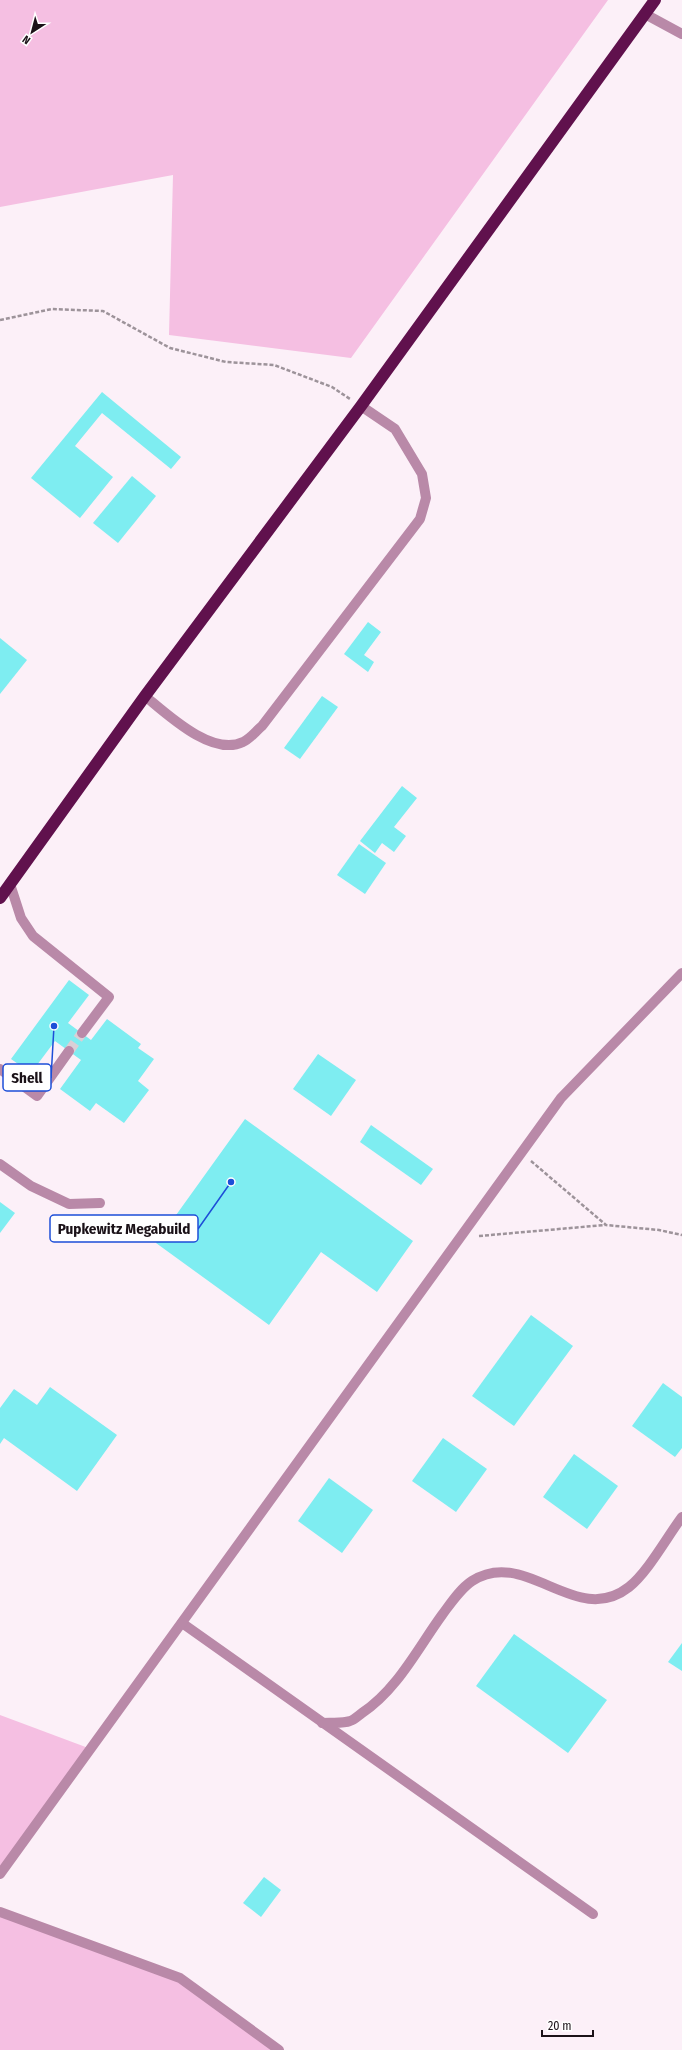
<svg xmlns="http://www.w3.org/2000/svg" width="682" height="2050" font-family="'Fira Sans Condensed',sans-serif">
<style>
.green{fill:#f5bfe2}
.building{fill:#7eedf1}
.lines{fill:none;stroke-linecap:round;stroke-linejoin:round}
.minor-tunnel{stroke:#dacfd6;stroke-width:10;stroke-dasharray:10 5;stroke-linecap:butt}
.path{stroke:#9d939a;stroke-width:2.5;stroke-dasharray:4 2;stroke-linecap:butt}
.minor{stroke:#b989a8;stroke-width:10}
.highway{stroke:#60114d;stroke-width:12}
.leader{fill:none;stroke:#1d4ed8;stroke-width:1.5}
.callout-dot{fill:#1d4ed8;stroke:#fff;stroke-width:1.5}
.callout{fill:#fff;stroke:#1d4ed8;stroke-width:1.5}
.callout-label{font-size:15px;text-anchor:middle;font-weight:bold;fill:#1b1218}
</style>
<rect width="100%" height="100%" fill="#fcf0f8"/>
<g class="green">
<polygon points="0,0 608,0 351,358 169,335 173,175 0,207"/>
<polygon points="0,1715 91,1749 0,1874"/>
<polygon points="0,1912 180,1978 279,2050 0,2050"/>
</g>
<g class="building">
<polygon points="102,392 181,457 171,469 102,413 75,446 113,477 80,518 31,478"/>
<polygon points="132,476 156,496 118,543 93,523"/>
<polygon points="368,622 381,632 364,655 374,662 368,672 344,654"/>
<polygon points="0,638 27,660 0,694"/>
<polygon points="322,696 338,707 300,759 284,748"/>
<polygon points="402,786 417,798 394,827 406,836 394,852 382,843 375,853 360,841"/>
<polygon points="359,844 386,863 365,894 337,875"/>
<polygon points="69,980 89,995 68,1023 91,1040 107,1019 141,1044 138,1048 154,1059 138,1081 149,1090 124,1123 96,1103 90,1111 60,1089 81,1060 55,1041 31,1073 11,1059"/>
<polygon points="318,1054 356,1080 331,1116 293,1089"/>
<polygon points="245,1119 413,1241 377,1292 321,1252 269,1325 156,1243"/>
<polygon points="371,1125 433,1169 421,1185 360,1142"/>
<polygon points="0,1202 15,1213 0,1233"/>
<polygon points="531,1315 573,1346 514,1426 472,1396"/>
<polygon points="663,1383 682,1397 682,1448 675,1457 632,1426"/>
<polygon points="50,1387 117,1435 77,1491 4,1438 0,1444 0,1408 14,1389 37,1405"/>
<polygon points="443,1438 487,1469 456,1512 412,1481"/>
<polygon points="574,1454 618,1486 587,1529 543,1497"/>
<polygon points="329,1478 373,1510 342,1553 298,1521"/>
<polygon points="514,1634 607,1700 568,1753 476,1686"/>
<polygon points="682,1643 682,1671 668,1662"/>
<polygon points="264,1877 281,1890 261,1917 243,1903"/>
</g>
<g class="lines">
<polyline class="minor-tunnel" points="69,1051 82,1033"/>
<g class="path">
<polyline points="0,320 52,309 103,311 170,348 226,362 274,365 332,387 350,399"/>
<polyline points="531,1161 606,1225 659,1230 682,1235"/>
<polyline points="479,1236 605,1225"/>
</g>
<g class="minor">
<polyline points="645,14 682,34"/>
<path d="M145,696C167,714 212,757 243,742C250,739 256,731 262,726L420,519L426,498L422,474L395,429L361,406"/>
<polyline points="10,884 21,918 33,936 109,997 82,1033"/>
<polyline points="0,1069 37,1096 69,1051"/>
<polyline points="0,1164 31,1186 69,1204 100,1203"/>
<polyline points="182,1623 593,1914"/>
<path d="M322,1723C330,1722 342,1724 350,1721C354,1720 358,1716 362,1713C397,1690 418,1648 442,1615C451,1603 460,1589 472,1581C526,1546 576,1629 629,1587C648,1572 667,1537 682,1517"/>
<polyline points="0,1874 561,1098 682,973"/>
<polyline points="0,1912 180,1978 279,2050"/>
</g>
<polyline class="highway" points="0,898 145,696 361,406 655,0"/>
</g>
<path class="leader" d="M54 1026L51 1078M231 1182L198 1229"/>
<g class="callout-dot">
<circle cx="54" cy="1026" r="4"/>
<circle cx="231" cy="1182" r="4"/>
</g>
<g class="callout">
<rect x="3" y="1064" width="48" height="27" rx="4"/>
<rect x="50" y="1215" width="148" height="27" rx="4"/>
</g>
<g class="callout-label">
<text x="27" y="1083">Shell</text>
<text x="124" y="1234">Pupkewitz Megabuild</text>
</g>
<g transform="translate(32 32) rotate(216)" stroke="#ffffff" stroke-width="3" paint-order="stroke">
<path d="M0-3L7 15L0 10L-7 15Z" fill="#1b1218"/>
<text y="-6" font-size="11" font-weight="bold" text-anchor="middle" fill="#1b1218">N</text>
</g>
<path d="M542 2030v6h51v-6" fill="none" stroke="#1b1218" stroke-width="2"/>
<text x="548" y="2030" font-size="12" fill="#1b1218" stroke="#ffffff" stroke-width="3" paint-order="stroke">20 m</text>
</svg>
